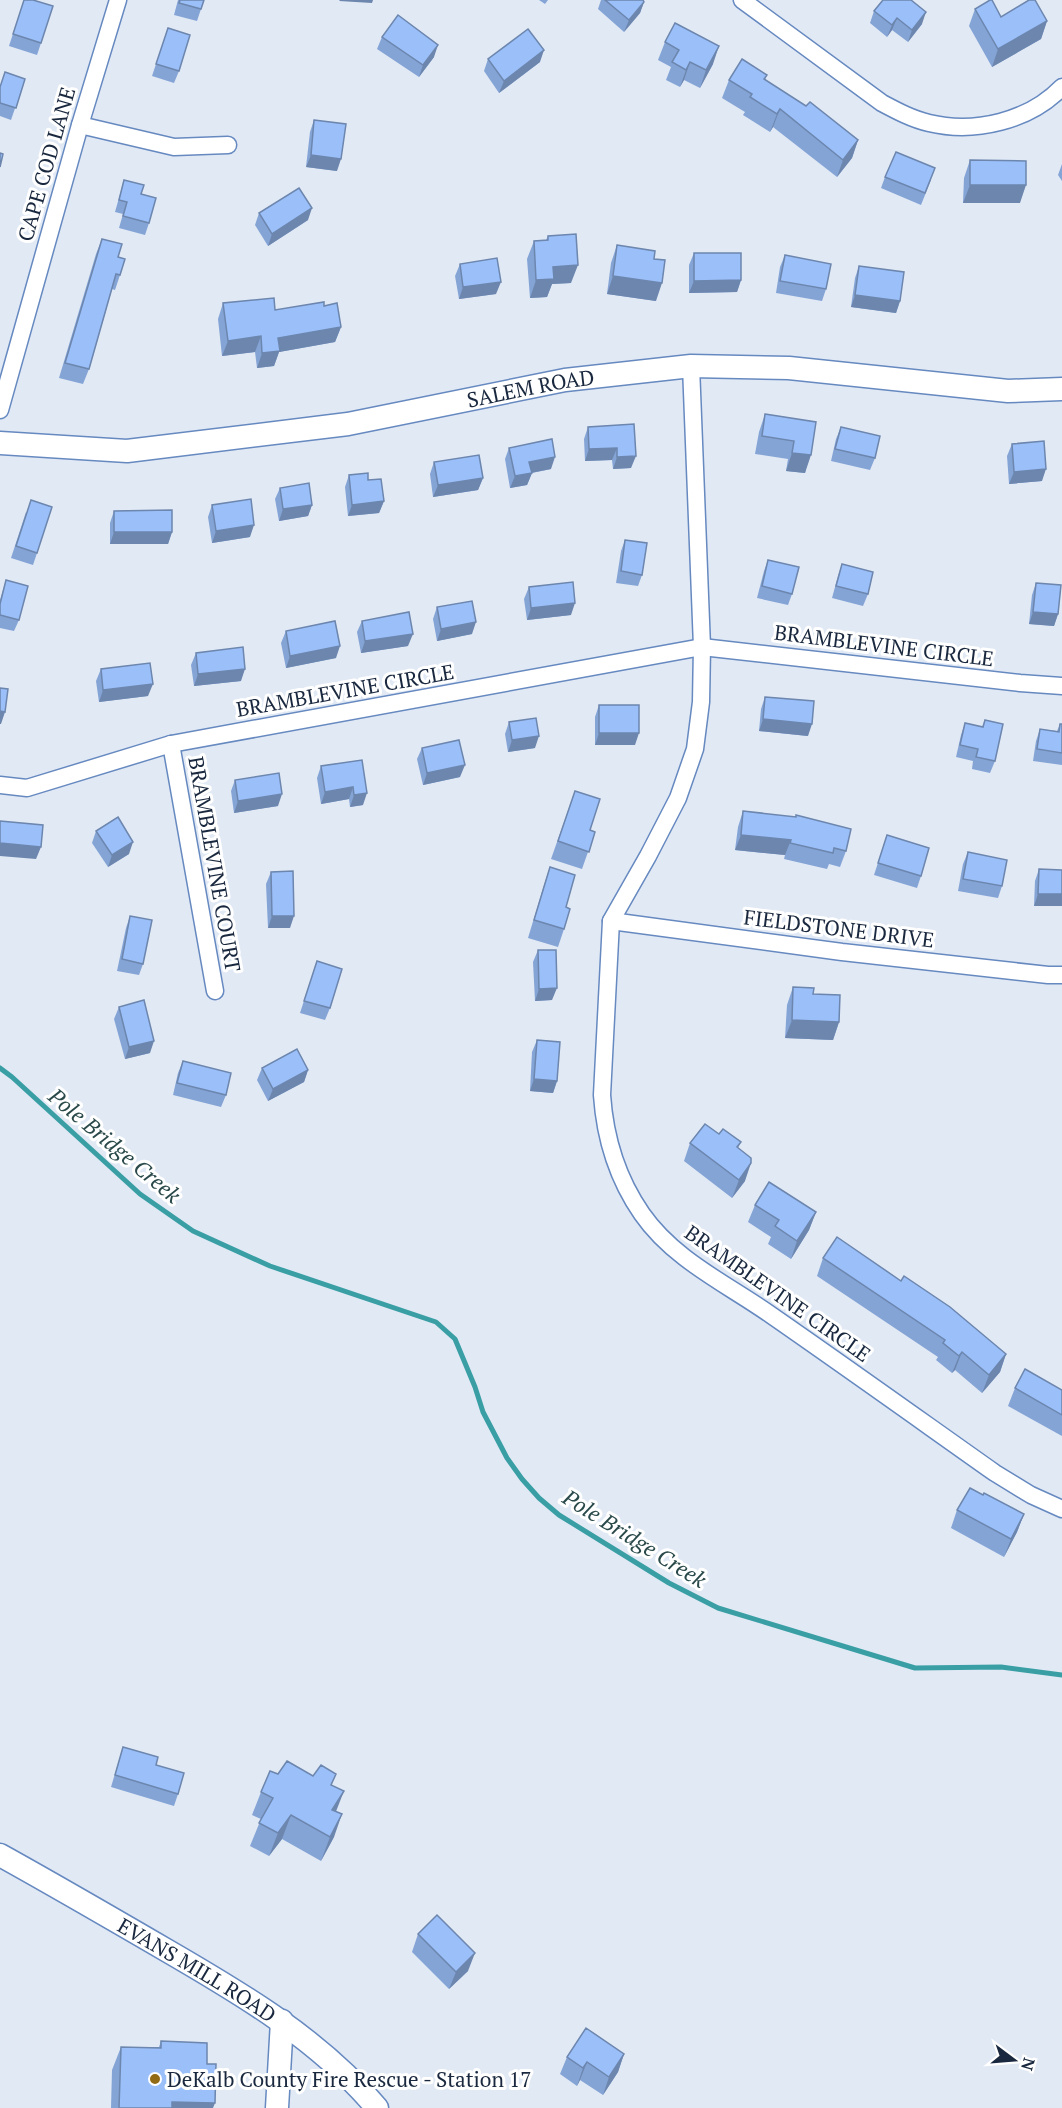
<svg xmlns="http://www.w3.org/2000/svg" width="1062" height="2108" font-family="'PT Serif',serif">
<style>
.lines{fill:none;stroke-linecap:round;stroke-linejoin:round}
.stream{stroke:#3a9fa4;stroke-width:5}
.street-casing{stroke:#6689c0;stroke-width:19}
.secondary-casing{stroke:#6689c0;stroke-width:25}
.street{stroke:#fff;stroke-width:16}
.secondary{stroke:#fff;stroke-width:22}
.wall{fill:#84a4d6}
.shaded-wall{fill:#6c86ae}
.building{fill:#9abff9;stroke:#6c86ae;stroke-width:1.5}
.poi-dot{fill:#936a14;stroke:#fff;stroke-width:2}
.labels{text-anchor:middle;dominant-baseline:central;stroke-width:6;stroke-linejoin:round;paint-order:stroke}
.street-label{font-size:21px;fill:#19283e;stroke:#fff}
.poi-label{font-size:21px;fill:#19283e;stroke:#fff;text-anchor:start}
.water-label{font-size:22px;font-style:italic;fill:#2a494a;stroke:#fff}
</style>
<rect width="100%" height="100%" fill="#e1e9f5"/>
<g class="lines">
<polyline class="stream" points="0,1068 12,1077 140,1194 193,1231 270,1266 436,1322 455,1339 475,1387 483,1412 507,1458 522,1479 539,1498 559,1515 669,1583 718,1608 915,1668 1001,1667 1062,1675"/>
<defs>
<g id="street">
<path d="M742,0L882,103C897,111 912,119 929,123C975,134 1029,121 1062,87"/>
<polyline points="80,125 174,147 228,145"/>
<path d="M691,366L702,647L701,702L695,749L678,798L648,856L611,921L602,1095C605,1139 617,1178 642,1214C674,1260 727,1284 771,1315C846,1367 920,1420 995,1473L1031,1495L1062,1509"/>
<polyline points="0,410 80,125 118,0"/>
<polyline points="171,744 215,991"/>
<polyline points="0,785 27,788 171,744 702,647 1020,683 1062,686"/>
<polyline points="611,921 842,952 1048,975 1062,975"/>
</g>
<g id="secondary">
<path id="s1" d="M0,443L127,451L348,424L565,380L691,366L789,368L1008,391L1062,389"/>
<path id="s2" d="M0,1855C56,1886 111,1918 166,1950C242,1994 320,2040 377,2108"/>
<polyline points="277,2108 282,2021"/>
</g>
</defs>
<use href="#street" class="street-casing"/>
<use href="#secondary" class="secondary-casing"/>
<use href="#street" class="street"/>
<use href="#secondary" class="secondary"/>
</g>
<g class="wall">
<polygon points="24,0 41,43 37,55 9,46"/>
<polygon points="178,0 204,0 197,21 174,15"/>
<polygon points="539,0 548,0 545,4"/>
<polygon points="601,0 605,0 644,2 640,13 624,32 598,9"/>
<polygon points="975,9 1001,17 1047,21 1041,39 992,67 969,26"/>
<polygon points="874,11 922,24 908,42 892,30 887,37 870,23"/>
<polygon points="168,28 179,71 174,83 152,76"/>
<polygon points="382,37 434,57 419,77 377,49"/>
<polygon points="665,42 713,64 700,88 684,80 680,87 666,80 671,67 658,60"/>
<polygon points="488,59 540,62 499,93 484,71"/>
<polygon points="767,75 765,80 858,140 852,158 837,177 773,127 770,132 743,115 745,112 722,98 729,80"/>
<polygon points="25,79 11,120 0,116 0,86"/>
<polygon points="314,120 337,171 306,167 310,132"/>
<polygon points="970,160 1020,203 963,203 964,178"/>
<polygon points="1062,164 1062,181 1058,175"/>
<polygon points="885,177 931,180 921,205 881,188"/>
<polygon points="124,180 141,194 149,223 145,235 119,228 123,214 115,212"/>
<polygon points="259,213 308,220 268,246 255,225"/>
<polygon points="548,236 571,283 552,284 547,297 530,298 527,259 534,241 546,240"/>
<polygon points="102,239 118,257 120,275 115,290 112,289 89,369 83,384 59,378 96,254"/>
<polygon points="617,245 654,259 656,301 607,294 611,263"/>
<polygon points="694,253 741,280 737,292 689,293 689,265"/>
<polygon points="785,255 826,289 822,301 776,293 780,267"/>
<polygon points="460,264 496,294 459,299 455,276"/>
<polygon points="859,266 900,301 896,313 851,307 855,278"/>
<polygon points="223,303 275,310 324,306 341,327 335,342 279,352 274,366 257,368 255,352 222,356 218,319"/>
<polygon points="765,414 816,422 805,473 786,471 788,459 755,454 759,432"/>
<polygon points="634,424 631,468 613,469 612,460 585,461 584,439 588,427"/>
<polygon points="841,427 875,458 870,470 831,461 836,439"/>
<polygon points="1012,444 1042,481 1009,484 1007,456"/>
<polygon points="509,448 551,469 532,473 527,485 510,488 505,459"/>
<polygon points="434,462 483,478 478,490 433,497 430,474"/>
<polygon points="349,475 368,480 384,501 379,513 348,516 345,487"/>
<polygon points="280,488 312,505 308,516 279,521 275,499"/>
<polygon points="212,505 250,537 212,543 208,517"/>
<polygon points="114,511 172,532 168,544 110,544 110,523"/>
<polygon points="26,512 37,553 33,565 11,558"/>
<polygon points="625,540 642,575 638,586 616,583 621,551"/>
<polygon points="768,560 792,594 788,605 757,598 764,571"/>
<polygon points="842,564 868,594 863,606 832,598 838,576"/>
<polygon points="6,580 19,620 14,631 0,628 0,600"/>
<polygon points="1036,583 1058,614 1054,626 1029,624 1032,595"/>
<polygon points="529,587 571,615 527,620 524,599"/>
<polygon points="437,607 472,634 437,641 433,619"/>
<polygon points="362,621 408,646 361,653 357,632"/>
<polygon points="286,631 336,658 286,668 281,643"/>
<polygon points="196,653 241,681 194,686 191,665"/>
<polygon points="101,669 148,696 99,702 96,681"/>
<polygon points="765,697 808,736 759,731 761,709"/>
<polygon points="599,705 635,745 595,745 595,717"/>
<polygon points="985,720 995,761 990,773 972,769 973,761 956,757 961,735 965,723 982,727"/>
<polygon points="509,722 535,748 508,752 505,734"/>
<polygon points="1060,724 1062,724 1062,765 1033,761 1036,741 1040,729 1057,731"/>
<polygon points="422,748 460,777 423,785 417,759"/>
<polygon points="362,760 363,805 350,807 349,799 321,804 317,778 321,766"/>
<polygon points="235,780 278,806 234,813 231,791"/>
<polygon points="575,791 590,830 595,832 582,869 551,859"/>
<polygon points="743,811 846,851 840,867 829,864 827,869 784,859 785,855 735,850 738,827"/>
<polygon points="96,831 129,854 108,867 92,843"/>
<polygon points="887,835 921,876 917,888 874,875"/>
<polygon points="968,852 1002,886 998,898 958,891 963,864"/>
<polygon points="550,867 564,929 558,947 528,938 544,885"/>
<polygon points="1039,869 1062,870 1062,906 1034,906 1035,881"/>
<polygon points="271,872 290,928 268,928 266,884"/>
<polygon points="130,916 143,964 139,975 117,971 126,928"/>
<polygon points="538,950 552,1000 535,1001 533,962"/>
<polygon points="317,961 330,1008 325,1020 300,1013"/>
<polygon points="793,987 813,994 839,1022 833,1040 785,1038 787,1005"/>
<polygon points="119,1007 150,1053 125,1059 114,1019"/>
<polygon points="537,1040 557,1081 553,1093 530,1091 532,1052"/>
<polygon points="183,1061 226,1095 221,1107 173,1095 178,1073"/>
<polygon points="262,1068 308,1070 304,1082 268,1101 257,1080"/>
<polygon points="719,1134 741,1142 738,1148 745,1181 732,1198 684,1161 690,1143"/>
<polygon points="755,1205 816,1212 809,1230 791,1259 768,1244 771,1237 748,1222"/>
<polygon points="823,1258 1006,1354 1000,1372 982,1393 955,1370 952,1373 936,1360 938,1357 817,1276"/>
<polygon points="1015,1388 1062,1390 1062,1436 1008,1406"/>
<polygon points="957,1510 1024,1514 1017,1532 1004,1557 951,1528"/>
<polygon points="123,1747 156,1765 178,1794 174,1806 111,1787"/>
<polygon points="278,1774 313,1776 332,1786 336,1812 334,1837 321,1861 282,1839 269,1856 250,1846 261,1819 252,1815 261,1792"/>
<polygon points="418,1934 468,1971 449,1989 412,1952"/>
<polygon points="161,2041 207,2064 213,2108 111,2108 112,2070 121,2047 159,2047"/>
<polygon points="624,2054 618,2072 603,2095 580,2080 577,2086 560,2074 567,2057"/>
</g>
<g class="shaded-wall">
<polygon points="340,0 373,0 372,3 339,1"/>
<polygon points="644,2 640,13 624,32 629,20"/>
<polygon points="926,12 922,24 908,42 912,30"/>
<polygon points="897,18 892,30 887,37 892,25"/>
<polygon points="1047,21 1041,39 992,67 998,49"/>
<polygon points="438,45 434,57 419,77 423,65"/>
<polygon points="719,46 713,64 700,88 706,70"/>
<polygon points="544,50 540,62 499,93 504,81"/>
<polygon points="690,62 684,80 680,87 686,70"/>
<polygon points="780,109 773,127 770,132 777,114"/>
<polygon points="858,140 852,158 837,177 843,160"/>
<polygon points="311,155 341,159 337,171 306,167"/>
<polygon points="970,185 1026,185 1020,203 963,203"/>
<polygon points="312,208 308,220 268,246 272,234"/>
<polygon points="578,265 571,283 552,284 547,297 530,298 536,280 553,267"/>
<polygon points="613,276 662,283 656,301 607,294"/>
<polygon points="741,280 737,292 689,293 694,281"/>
<polygon points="501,282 496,294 459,299 463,287"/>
<polygon points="855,295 900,301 896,313 851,307"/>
<polygon points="341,327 335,342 279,352 274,366 257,368 262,353 278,338"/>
<polygon points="261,336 255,352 222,356 228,341"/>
<polygon points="617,448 612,460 585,461 589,449"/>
<polygon points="792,453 811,455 805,473 786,471"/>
<polygon points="636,456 631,468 613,469 617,457"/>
<polygon points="555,457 551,469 525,474 529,462"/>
<polygon points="1046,469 1042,481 1009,484 1014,472"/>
<polygon points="532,473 527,485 510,488 515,476"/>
<polygon points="483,478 478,490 433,497 438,485"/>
<polygon points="384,501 379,513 348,516 352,505"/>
<polygon points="312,505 308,516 279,521 283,509"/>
<polygon points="254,525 250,537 212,543 216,531"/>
<polygon points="114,532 172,532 168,544 110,544"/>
<polygon points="575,603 571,615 527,620 531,608"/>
<polygon points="1033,612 1058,614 1054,626 1029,624"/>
<polygon points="476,622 472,634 437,641 441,629"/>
<polygon points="413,634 408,646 361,653 365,641"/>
<polygon points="340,646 336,658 286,668 290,656"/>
<polygon points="245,669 241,681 194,686 198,674"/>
<polygon points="153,684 148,696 99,702 103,690"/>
<polygon points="0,711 5,712 1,724 0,724"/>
<polygon points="763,719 812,724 808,736 759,731"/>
<polygon points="599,733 639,733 635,745 595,745"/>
<polygon points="539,736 535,748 508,752 512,740"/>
<polygon points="465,765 460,777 423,785 427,773"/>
<polygon points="353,787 349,799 321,804 325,792"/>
<polygon points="367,793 363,805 350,807 354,795"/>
<polygon points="282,794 278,806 234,813 238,801"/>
<polygon points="741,835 791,840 785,855 735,850"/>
<polygon points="133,842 129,854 108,867 112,855"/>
<polygon points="0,843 41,847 36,859 0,856"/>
<polygon points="1038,894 1062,894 1062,906 1034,906"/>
<polygon points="272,916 294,916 290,928 268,928"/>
<polygon points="557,988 552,1000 535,1001 539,989"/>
<polygon points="792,1020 839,1022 833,1040 785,1038"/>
<polygon points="154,1041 150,1053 125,1059 129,1047"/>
<polygon points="308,1070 304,1082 268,1101 273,1089"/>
<polygon points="534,1079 557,1081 553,1093 530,1091"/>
<polygon points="751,1163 745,1181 732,1198 739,1180"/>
<polygon points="816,1212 809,1230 791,1259 797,1241"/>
<polygon points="962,1352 955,1370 952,1373 959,1356"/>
<polygon points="1006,1354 1000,1372 982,1393 989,1375"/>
<polygon points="1024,1514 1017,1532 1004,1557 1011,1539"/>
<polygon points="344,1791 335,1814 332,1810"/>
<polygon points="342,1814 334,1837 321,1861 330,1837"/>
<polygon points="291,1815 282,1839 269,1856 278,1833"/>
<polygon points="475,1953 468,1971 449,1989 456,1972"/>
<polygon points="624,2054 618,2072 603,2095 609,2077"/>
<polygon points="587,2062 580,2080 577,2086 583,2068"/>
<polygon points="172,2102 215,2103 213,2108 170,2108"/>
</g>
<g class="building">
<polygon points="24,0 33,0 53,6 41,43 13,34"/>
<polygon points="180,0 204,0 201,9 179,3"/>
<polygon points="605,0 643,0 644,2 629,20"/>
<polygon points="883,0 911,0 926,12 912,30 897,18 892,25 874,11"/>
<polygon points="990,0 992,0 1001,17 1029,0 1035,0 1047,21 998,49 975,9"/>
<polygon points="398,15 438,45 423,65 382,37"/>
<polygon points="675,23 719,46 706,70 690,62 686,70 672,62 679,50 665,42"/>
<polygon points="168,28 190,35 179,71 156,64"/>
<polygon points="528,29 544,50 504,81 488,59"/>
<polygon points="742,59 767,75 764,79 806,106 810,102 858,140 843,160 780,109 777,114 750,97 752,94 729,80"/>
<polygon points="5,72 25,79 16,108 0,103 0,87"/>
<polygon points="314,120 346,124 341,159 311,155"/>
<polygon points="896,152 935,168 925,193 885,177"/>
<polygon points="0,153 3,154 0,167"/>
<polygon points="970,160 1026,161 1026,185 970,185"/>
<polygon points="124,180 144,185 141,194 156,198 149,223 123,216 127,202 119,200"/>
<polygon points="299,188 312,208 272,234 259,213"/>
<polygon points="576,234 578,265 553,267 554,279 536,280 534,241 548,240 548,236"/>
<polygon points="102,239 122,244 118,257 125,259 120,275 116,274 89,369 65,363"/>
<polygon points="617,245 655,251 654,259 665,260 662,283 613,276"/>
<polygon points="694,253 741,253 741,280 694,281"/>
<polygon points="785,255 831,264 826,289 780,281"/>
<polygon points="497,258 501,282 463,287 460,264"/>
<polygon points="859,266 904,272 900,301 855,295"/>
<polygon points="274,298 275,310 324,302 324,306 337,303 341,327 278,338 280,351 262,353 261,336 228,341 223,303"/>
<polygon points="765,414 816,422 811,455 792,453 794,441 762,436"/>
<polygon points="634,424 636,456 617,457 617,448 589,449 588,427"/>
<polygon points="841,427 880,436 875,458 835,449"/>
<polygon points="552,439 555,457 529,462 532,473 515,476 509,448"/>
<polygon points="1044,441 1046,469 1014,472 1012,444"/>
<polygon points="479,455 483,478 438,485 434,462"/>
<polygon points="368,473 368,480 381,479 384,501 352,505 349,475"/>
<polygon points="309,483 312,505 283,509 280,488"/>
<polygon points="251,499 254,525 216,531 212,505"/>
<polygon points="31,500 52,507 37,553 16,546"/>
<polygon points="172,510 172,532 114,532 114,511"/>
<polygon points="625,540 647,543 642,575 621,571"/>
<polygon points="768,560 799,567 792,594 762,586"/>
<polygon points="842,564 873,572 868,594 836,586"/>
<polygon points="6,580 28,586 19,620 0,615 0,604"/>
<polygon points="573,582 575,603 531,608 529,587"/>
<polygon points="1036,583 1061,585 1058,614 1033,612"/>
<polygon points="472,601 476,622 441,629 437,607"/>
<polygon points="409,612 413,634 365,641 362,621"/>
<polygon points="335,621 340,646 290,656 286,631"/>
<polygon points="243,647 245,669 198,674 196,653"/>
<polygon points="150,663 153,684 103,690 101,669"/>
<polygon points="0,688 8,689 5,712 0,711"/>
<polygon points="765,697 814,701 812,724 763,719"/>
<rect x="599" y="705" width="40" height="28"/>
<polygon points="536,718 539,736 512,740 509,722"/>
<polygon points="985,720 1003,724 995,761 976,757 978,749 960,745 965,723 983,727"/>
<polygon points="1060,724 1062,724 1062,753 1037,749 1040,729 1059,732"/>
<polygon points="459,740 465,765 427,773 422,748"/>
<polygon points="362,760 367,793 354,795 353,787 325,792 321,766"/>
<polygon points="279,773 282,794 238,801 235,780"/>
<polygon points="575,791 600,799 590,830 595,832 589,852 558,841"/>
<polygon points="743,811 796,817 796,815 851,829 846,851 834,848 833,853 790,843 791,840 741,835"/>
<polygon points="118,817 133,842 112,855 96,831"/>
<polygon points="0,821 43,825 41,847 0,843"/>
<polygon points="887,835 929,848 921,876 878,863"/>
<polygon points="968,852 1007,860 1002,886 963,879"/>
<polygon points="550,867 575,875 566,907 570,909 564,929 534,920"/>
<polygon points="1039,869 1062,870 1062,894 1038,894"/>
<polygon points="293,871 294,916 272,916 271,872"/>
<polygon points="130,916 152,920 143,964 122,959"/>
<polygon points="538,950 556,950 557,988 539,989"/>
<polygon points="317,961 342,969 330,1008 304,1001"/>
<polygon points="793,987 814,988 813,994 840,995 839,1022 792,1020"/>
<polygon points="144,1000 154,1041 129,1047 119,1007"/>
<polygon points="537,1040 560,1042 557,1081 534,1079"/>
<polygon points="297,1049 308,1070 273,1089 262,1068"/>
<polygon points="183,1061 231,1073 226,1095 177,1083"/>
<polygon points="705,1124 719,1134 723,1129 741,1142 737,1147 751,1158 751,1163 739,1180 690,1143"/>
<polygon points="769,1182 816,1212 797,1241 775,1226 779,1220 755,1205"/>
<polygon points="837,1237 901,1281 904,1276 950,1307 1006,1354 989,1375 962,1352 959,1356 943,1343 945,1340 823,1258"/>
<polygon points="1025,1369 1062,1390 1062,1415 1015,1388"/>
<polygon points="970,1488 983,1495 984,1493 1024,1514 1011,1539 957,1510"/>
<polygon points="123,1747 158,1757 156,1765 184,1773 178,1794 115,1775"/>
<polygon points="287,1761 313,1776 321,1765 336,1774 331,1785 344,1791 332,1810 342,1814 330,1837 291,1815 278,1833 259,1823 273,1798 261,1792 270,1771 278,1774"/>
<polygon points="437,1915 475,1953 456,1972 418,1934"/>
<polygon points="586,2028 624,2054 609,2077 587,2062 583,2068 567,2057"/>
<polygon points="161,2041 207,2043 207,2064 216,2064 215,2103 172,2102 172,2108 119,2108 121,2047 161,2048"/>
</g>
<circle class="poi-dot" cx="155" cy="2079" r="6"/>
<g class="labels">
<g class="street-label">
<text transform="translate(46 164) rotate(-74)">CAPE COD LANE</text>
<text stroke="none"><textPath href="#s1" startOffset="536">SALEM ROAD</textPath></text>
<text transform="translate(884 645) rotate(7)">BRAMBLEVINE CIRCLE</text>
<text transform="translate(345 690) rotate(-10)">BRAMBLEVINE CIRCLE</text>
<text transform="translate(215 864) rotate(80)">BRAMBLEVINE COURT</text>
<text transform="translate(839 928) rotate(7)">FIELDSTONE DRIVE</text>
<text transform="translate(778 1293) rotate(35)">BRAMBLEVINE CIRCLE</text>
<text stroke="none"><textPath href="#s2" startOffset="228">EVANS MILL ROAD</textPath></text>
</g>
<g class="poi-label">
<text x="167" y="2079">DeKalb County Fire Rescue - Station 17</text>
</g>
<g class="water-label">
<text transform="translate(115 1145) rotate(40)">Pole Bridge Creek</text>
<text transform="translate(635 1538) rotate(32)">Pole Bridge Creek</text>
</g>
</g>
<g transform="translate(1014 2060) rotate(106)" stroke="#ffffff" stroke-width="4.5" paint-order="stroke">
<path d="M0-4.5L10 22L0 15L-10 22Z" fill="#19283e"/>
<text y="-9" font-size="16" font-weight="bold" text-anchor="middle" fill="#19283e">N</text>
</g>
</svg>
